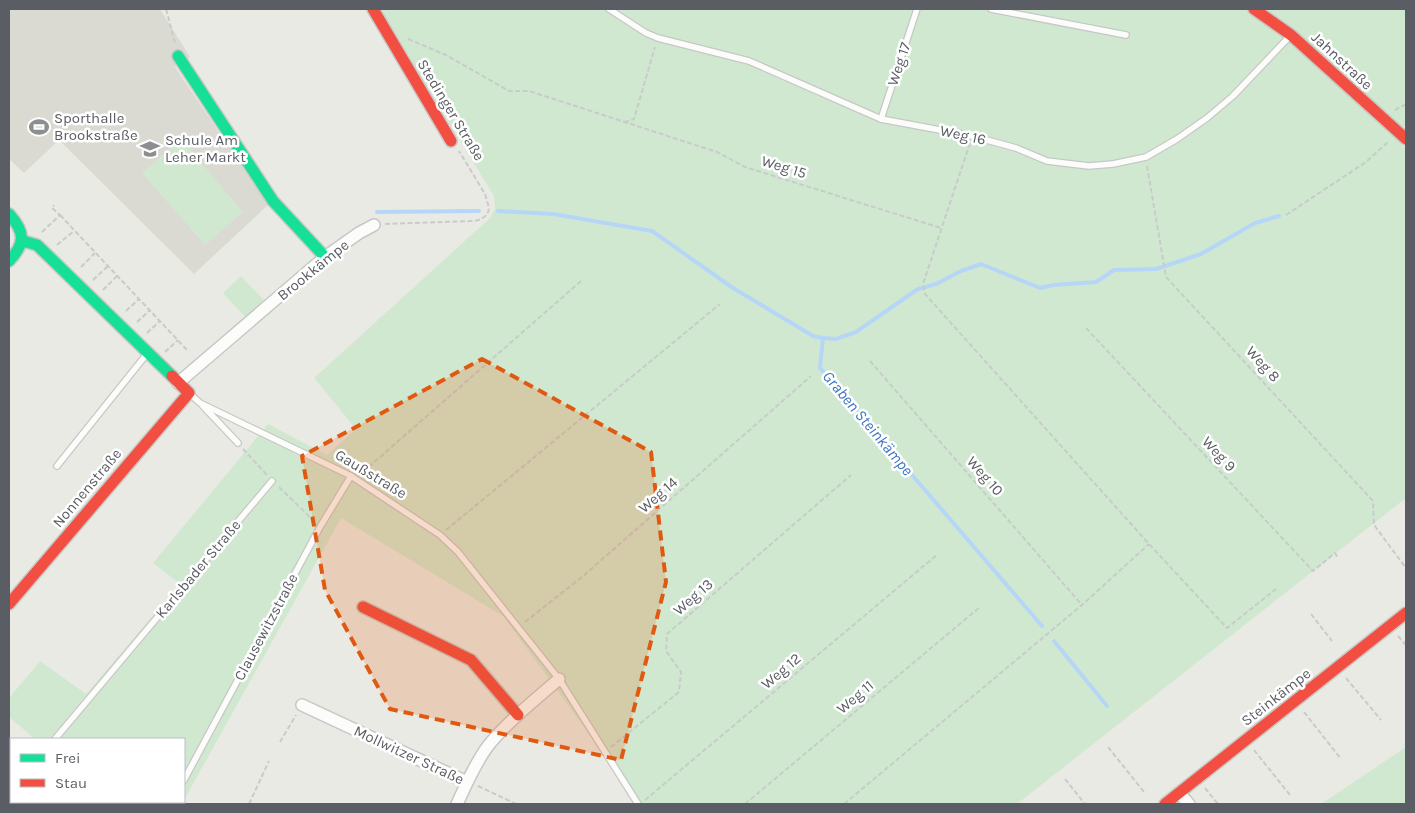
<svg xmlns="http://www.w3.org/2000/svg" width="1415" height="813" font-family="Karla,sans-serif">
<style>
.education{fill:#dbdad2}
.green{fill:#d1e8d0}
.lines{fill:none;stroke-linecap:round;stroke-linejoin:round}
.stream{stroke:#b6d6f7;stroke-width:4}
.lane-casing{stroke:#c7c8c6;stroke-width:8}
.street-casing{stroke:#c7c8c6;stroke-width:14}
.fast-casing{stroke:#c7c7c6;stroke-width:14}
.jam-casing{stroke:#c7c7c6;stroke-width:14}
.path{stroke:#c7ccca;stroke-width:2;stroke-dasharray:5 2.5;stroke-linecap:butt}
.lane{stroke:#fcfcfb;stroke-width:5.5}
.street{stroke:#fcfcfb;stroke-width:11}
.fast{stroke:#16e098;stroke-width:11}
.jam{stroke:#f24e42;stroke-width:11}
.marked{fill:#e15910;fill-opacity:0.2;stroke:#e15910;stroke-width:4;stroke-dasharray:10 6;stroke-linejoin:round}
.labels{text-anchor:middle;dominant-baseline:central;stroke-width:5;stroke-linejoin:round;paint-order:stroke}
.street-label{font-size:15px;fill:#5a5d63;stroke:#fff}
.poi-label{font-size:15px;fill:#5a5d63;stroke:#fff;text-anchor:start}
.water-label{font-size:16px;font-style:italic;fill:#3f76c5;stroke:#fff}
</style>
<rect width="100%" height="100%" fill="#eaeae4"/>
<polygon class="education" points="9,9 160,9 190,57 175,67 268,205 194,274 59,140 24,173 9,159"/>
<g class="green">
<polygon points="380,9 1406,9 1406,125 1401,128 1329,75 1406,149 1406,498 1017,804 640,804 503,616 341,518 184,800 184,739 35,739 9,717 9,698 40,661 86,694 180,584 153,563 268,424 327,455 356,429 314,378 490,218 495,209 494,196"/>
<polygon points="181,139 243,212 205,245 142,173"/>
<polygon points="241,276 264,300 246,318 223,293"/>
<polygon points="1406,747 1406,804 1321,804"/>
<polygon points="11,783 11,802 183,802 181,804 9,804 9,786"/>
</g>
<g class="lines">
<g class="stream">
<polyline points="498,211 553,214 652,231 733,288 813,336 823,338"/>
<polyline points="377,212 479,211"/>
<polyline points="1042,626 820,368 823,338 836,339 856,332 918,289 936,284 961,271 981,264 1040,288 1053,285 1096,282 1114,270 1156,269 1201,254 1255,223 1279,216"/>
<polyline points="1054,641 1107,706"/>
</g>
<defs>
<g id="lane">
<polyline points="609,9 646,33 658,38 749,61 881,119 972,136 1016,148 1047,161 1089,166 1113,164 1146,157 1177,139 1207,118 1233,96 1290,36"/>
<polyline points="991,9 1126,35"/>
<polyline points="881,119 917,9"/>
<polyline points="190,394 200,403 351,476 440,535 458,552 559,679 638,804"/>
<polyline points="203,406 238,443"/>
<polyline points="57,466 146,355"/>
<polyline points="55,739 272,481"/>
<polyline points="184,780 320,527 351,476"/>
<polyline points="9,793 11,791"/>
<polyline points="170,804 172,802"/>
</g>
<g id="street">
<polyline points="178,383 325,257 359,233 374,225"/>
<polyline points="302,705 467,782"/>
<polyline points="1179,793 1189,804"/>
<path d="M457,804C466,785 475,763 488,746C506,723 537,698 559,679"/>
</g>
<g id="fast">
<polyline points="178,56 273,201 325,257"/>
<path d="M9,214C25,232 26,243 9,261"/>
<polyline points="23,241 37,245 172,376"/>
</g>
<g id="jam">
<polyline points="373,9 451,141"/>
<polyline points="1254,9 1291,35 1406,139"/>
<polyline points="9,604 189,393 172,376"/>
<polyline points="363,607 471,660 518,715"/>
<polyline points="1165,804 1406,613"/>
</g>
</defs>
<use href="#lane" class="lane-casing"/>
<use href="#street" class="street-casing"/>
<use href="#fast" class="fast-casing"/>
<use href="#jam" class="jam-casing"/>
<g class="path">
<polyline points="166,9 175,43"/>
<polyline points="408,39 446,55 509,91 529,91 717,152 745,167 941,228"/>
<polyline points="1395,110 1406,104"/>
<polyline points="624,122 629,121 634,119 655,47"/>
<polyline points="970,143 923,284 925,294 1149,544 1227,628 1276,589"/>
<polyline points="1147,166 1166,277 1373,501 1374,525 1406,568"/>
<polyline points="60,215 188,351"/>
<polyline points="1286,215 1366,162 1388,142"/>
<path d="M385,224L473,221C481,220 488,217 489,208L485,194L459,151"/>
<polyline points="42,232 60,215 52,208 54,205"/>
<polyline points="57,245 74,231"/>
<polyline points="81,267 95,253"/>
<polyline points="93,280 108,266"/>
<polyline points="103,290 117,276"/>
<polyline points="126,311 139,299"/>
<polyline points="137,322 150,310"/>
<polyline points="1086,328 1313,571 1335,553 1338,558"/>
<polyline points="147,333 160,321"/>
<polyline points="165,352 178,340"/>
<polyline points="870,361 1082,605"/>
<polyline points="243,449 267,475"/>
<polyline points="363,472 581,281"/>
<polyline points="279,487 313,520"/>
<polyline points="446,530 720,304"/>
<polyline points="1311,614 1332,641"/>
<polyline points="525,622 582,577 811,376"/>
<polyline points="1398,636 1406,645"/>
<polyline points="1346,678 1381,720"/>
<polyline points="1304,712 1341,759"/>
<polyline points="280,742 296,715"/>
<polyline points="611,747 679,692 681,672 666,651 667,634 851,475"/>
<polyline points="1108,747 1144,792"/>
<polyline points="1254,750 1290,795"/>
<polyline points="1065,779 1085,804"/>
<polyline points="478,786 516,804"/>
<polyline points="1205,788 1218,804"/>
<polyline points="645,800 938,554"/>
<polyline points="137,802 143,804"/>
<polyline points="249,804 269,761"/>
<polyline points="745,804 980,607"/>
<polyline points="844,804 1082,605 1149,544"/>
</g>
<use href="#lane" class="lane"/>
<use href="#street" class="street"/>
<use href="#fast" class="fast"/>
<use href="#jam" class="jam"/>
</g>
<path class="marked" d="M482,359L651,452L666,582L621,760L390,709L325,590L302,456Z"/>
<defs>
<symbol id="stadium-bare" viewBox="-9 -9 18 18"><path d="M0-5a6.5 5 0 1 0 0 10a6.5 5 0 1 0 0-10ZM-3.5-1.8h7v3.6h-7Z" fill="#8c8e90" stroke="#fff" stroke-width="2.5" paint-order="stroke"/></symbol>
<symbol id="school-bare" viewBox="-9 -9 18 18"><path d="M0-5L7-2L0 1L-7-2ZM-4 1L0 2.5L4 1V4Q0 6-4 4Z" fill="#8c8e90" stroke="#fff" stroke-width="2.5" paint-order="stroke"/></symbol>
</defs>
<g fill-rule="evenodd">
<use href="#stadium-bare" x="25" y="113" width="28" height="28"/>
<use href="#school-bare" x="136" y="135" width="28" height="28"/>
</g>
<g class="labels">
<g class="street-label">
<text transform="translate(1342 61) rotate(43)">Jahnstraße</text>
<text transform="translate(899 64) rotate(-72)">Weg 17</text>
<text transform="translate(451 110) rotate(59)">Stedinger Straße</text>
<text transform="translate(963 135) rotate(12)">Weg 16</text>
<text transform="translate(784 167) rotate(17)">Weg 15</text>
<text transform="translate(313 270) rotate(-39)">Brookkämpe</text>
<text transform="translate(1263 364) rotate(48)">Weg 8</text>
<text transform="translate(1219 454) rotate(47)">Weg 9</text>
<text transform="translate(371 474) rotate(31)">Gaußstraße</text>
<text transform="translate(985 476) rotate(49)">Weg 10</text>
<text transform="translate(87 488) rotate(-50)">Nonnenstraße</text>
<text transform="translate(658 495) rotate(-41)">Weg 14</text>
<text transform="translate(198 569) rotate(-50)">Karlsbader Straße</text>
<text transform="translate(693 597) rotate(-41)">Weg 13</text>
<text transform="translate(266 627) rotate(-62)">Clausewitzstraße</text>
<text transform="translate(781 671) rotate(-40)">Weg 12</text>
<text transform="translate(855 697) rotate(-40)">Weg 11</text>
<text transform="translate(1276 697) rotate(-38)">Steinkämpe</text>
<text transform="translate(409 755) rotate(25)">Mollwitzer Straße</text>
</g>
<g class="poi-label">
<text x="54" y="118">Sporthalle<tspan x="54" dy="17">Brookstraße</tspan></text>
<text x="165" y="140">Schule Am<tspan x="165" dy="17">Leher Markt</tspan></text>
</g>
<g class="water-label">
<text transform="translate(868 423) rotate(50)">Graben Steinkämpe</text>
</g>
</g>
<rect width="1415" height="813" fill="none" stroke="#5a5d63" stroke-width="20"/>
<rect x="10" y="738" width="175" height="65" fill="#ffffff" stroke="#bdbec1"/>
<rect x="20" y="754" width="25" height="8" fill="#16e098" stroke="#bdbec1"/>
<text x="55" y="763" font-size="15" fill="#5a5d63">Frei</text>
<rect x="20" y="779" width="25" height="8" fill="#f24e42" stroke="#bdbec1"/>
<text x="55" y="788" font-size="15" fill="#5a5d63">Stau</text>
</svg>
